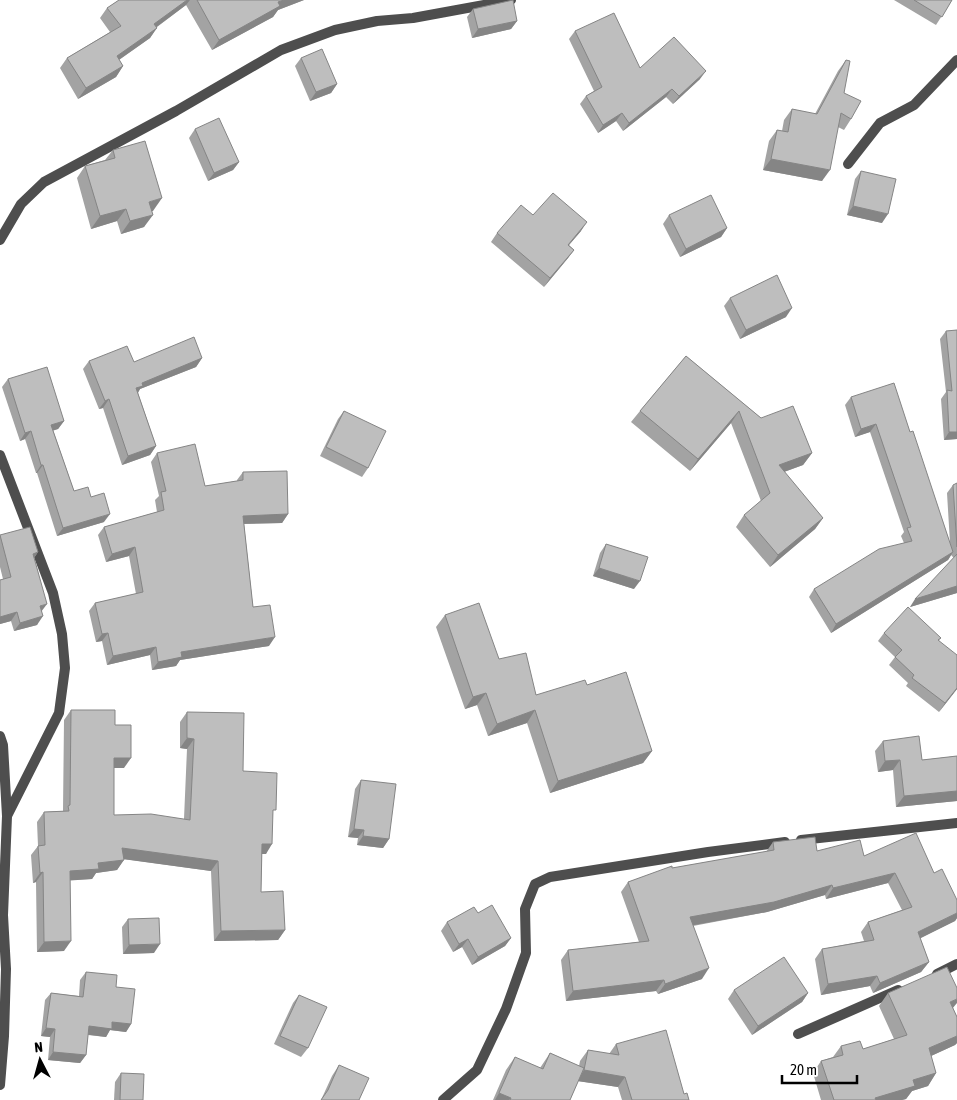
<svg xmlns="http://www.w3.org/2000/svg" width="957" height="1100" font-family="'Asap Condensed',sans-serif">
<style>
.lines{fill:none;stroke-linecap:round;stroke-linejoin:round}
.street{stroke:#4e4e4e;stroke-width:10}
.wall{fill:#a3a3a3}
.shaded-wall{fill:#858585}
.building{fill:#bebebe;stroke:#858585}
</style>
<rect width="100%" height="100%" fill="#fff"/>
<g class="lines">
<g class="street">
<polyline points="848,164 880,123 914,105 957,60"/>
<polyline points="0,240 21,204 44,182 176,111 281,50 335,30 377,21 413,18 511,0"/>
<polyline points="0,455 53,593 62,634 65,668 59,713 7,816"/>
<polyline points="0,736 3,745 7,816 3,915 6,969 4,1036 0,1085"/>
<polyline points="801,840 957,823"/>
<polyline points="937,974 957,964"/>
<polyline points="798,1034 898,990"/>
<polyline points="443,1100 477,1070 506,1009 526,953 525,909 535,884 550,877 708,852 785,842"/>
</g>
</g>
<g class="wall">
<polygon points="119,0 304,0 278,10 273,17 212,50 186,5 157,27 150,38 119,60 123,66 116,77 78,99 60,68 67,58 110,32 100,18 107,8"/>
<polygon points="894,0 952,0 936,25"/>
<polygon points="473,9 517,21 511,29 472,38 467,17"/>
<polygon points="575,31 640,68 700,79 673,104 666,97 623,131 616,121 598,133 580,104 586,96 594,91 569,39"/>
<polygon points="301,58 337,84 331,93 310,101 295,66"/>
<polygon points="846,60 844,93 851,119 844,130 838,127 822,181 763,170 769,141 777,130 782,131 784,120 792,109 815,114 838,71"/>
<polygon points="195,129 239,162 233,170 208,181 189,138"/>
<polygon points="113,150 153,211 152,211 144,227 121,234 117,221 91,229 77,178 85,166 105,160"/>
<polygon points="861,171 882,223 847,215 855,179"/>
<polygon points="533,215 581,231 569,245 574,250 568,258 544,287 491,242 497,233"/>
<polygon points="669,215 727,228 721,237 680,257 663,224"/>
<polygon points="730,298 786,317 740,339 724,306"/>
<polygon points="957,330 957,439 944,440 941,399 946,392 940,339 946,331"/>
<polygon points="686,356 761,418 812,453 803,465 784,472 823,518 815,529 770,567 736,527 744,515 761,501 731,423 690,471 631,422 640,411"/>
<polygon points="202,358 196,367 140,389 138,393 156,446 150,455 122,465 103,408 99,409 83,369 89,361 134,362"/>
<polygon points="8,379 64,421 58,429 53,430 74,491 91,497 104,522 57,536 37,473 36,473 25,439 20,441 2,387"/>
<polygon points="851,397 910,432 950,543 947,493 953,485 957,483 957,593 910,607 954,558 951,555 948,560 831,633 809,597 814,589 904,543 901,536 904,532 870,432 855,437 845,405"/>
<polygon points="344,411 368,468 362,477 320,456 338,419"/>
<polygon points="157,453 205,486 237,481 237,480 243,472 288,514 282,523 244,524 253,607 269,646 180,660 176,666 152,670 150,655 107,665 102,641 96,642 89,611 95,603 136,594 129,556 106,562 98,535 104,527 157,512 155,500 159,496 151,462"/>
<polygon points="0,535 38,552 34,558 42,611 37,625 14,631 11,621 0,624 0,580 3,579 0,567"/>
<polygon points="606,544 634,589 593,576 600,553"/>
<polygon points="445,615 499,659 536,695 587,685 652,751 643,763 550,793 527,723 488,736 477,705 465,709 436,627"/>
<polygon points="884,633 941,638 939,640 957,689 939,712 906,686 908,683 889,665 895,657 878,641"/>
<polygon points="71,710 115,725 124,768 114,768 114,815 184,819 187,749 180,748 180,722 187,712 243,771 273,814 266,854 262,854 261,892 285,930 278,940 214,941 211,871 124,859 117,870 96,873 92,879 70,880 64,951 37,952 36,882 33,883 31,855 38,846 37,822 44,812 63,811 64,720"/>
<polygon points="883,741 922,760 957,756 957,801 896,807 893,770 878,772 875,751"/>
<polygon points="361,780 389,839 383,848 357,845 358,838 348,837 355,789"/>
<polygon points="773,842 817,851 864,856 934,873 957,900 957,918 955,921 920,938 929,962 921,972 873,993 870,986 821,995 815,959 822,949 864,941 861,932 868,922 902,910 888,883 826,899 825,895 767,912 693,926 702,979 658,994 656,991 566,1001 561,960 568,950 639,942 621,892 628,882 672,868 766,852"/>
<polygon points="478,913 511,938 505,946 472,965 462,947 453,952 441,931 447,922"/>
<polygon points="128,919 154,953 123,954 122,927"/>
<polygon points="86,972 116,987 131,1024 126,1032 110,1030 106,1037 88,1035 86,1055 80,1063 48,1060 50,1037 41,1036 45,1000 51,993 79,996 80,980"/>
<polygon points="734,990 808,993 802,1002 752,1035 728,999"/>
<polygon points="888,993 953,1008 957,1017 957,1043 955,1045 931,1056 936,1073 928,1086 912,1091 906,1099 902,1100 821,1100 813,1073 821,1061 833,1057 841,1046 863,1049 894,1039 879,1006"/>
<polygon points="299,995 308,1048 301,1057 274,1044 293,1003"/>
<polygon points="616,1044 684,1094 689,1100 622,1100 618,1087 578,1081 570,1100 493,1100 506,1070 515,1057 540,1068 550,1053 579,1066 580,1061 588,1050 609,1054"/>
<polygon points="339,1065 359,1100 321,1100 332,1076"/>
<polygon points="121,1073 143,1100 114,1100 115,1082"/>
</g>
<g class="shaded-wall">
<polygon points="187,0 190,0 186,5 147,34 154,24"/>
<polygon points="284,0 304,0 278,10 273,17 212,50 219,40 278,2"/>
<polygon points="517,21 511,29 472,38 478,29"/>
<polygon points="157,28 150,38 110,66 117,56"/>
<polygon points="123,66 116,77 78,99 86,88"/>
<polygon points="706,71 700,79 673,104 679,96"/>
<polygon points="337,84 331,93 310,101 316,92"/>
<polygon points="672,89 666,97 623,131 629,123"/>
<polygon points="622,113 616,121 598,133 603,125"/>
<polygon points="771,159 830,170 822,181 763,170"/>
<polygon points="239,162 233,170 208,181 214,173"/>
<polygon points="162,198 153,211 140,214 149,202"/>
<polygon points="853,206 888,214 882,223 847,215"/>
<polygon points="126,209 117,221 91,229 100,216"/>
<polygon points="153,215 144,227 121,234 130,221"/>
<polygon points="587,222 581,231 562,253 568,245"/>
<polygon points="727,228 721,237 680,257 686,249"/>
<polygon points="574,250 568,258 544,287 550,278"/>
<polygon points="792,308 786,317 740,339 746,330"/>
<polygon points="202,358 196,367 140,389 137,394 136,388 142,383"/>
<polygon points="109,399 103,408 99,409 105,401"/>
<polygon points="739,411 731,423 690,471 698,459"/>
<polygon points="64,421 58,429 46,433 51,425"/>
<polygon points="876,424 870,432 855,437 861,429"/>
<polygon points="31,431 25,439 20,441 25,433"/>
<polygon points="949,432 957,432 957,439 944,440"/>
<polygon points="156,446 150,455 122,465 128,456"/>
<polygon points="812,453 803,465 770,477 779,465"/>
<polygon points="41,465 43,465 37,473 36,473"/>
<polygon points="110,514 104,522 57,536 63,528"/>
<polygon points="288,514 282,523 237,524 243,516"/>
<polygon points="823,518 815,529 770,567 778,555"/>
<polygon points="135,547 129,556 106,562 112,554"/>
<polygon points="38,552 32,561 33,554"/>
<polygon points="953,552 948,560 831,633 836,624"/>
<polygon points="599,568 640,581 634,589 593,576"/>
<polygon points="957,586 957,593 910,607 915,599"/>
<polygon points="47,604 41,612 40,606"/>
<polygon points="17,612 11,621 0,624 0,617"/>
<polygon points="43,616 37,625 14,631 20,623"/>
<polygon points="108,633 102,641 96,642 102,634"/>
<polygon points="275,637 269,646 180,660 176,666 152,670 158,662 181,652"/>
<polygon points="156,647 150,655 107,665 113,656"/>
<polygon points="957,688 957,689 939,712 945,703"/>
<polygon points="486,693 477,705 465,709 473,697"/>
<polygon points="535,710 527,723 488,736 497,724"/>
<polygon points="187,738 194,739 187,749 180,748"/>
<polygon points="652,751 643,763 550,793 558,781"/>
<polygon points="114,758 131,758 124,768 107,768"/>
<polygon points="900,760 893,770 878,772 885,761"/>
<polygon points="957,791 957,801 896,807 904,796"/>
<polygon points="354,829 364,830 358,838 348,837"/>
<polygon points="363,836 389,839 383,848 357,845"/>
<polygon points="262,844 272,844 266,854 255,854"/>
<polygon points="122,848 218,861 211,871 115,858"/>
<polygon points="124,860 117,870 96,873 92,879 63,881 70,871 98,863"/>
<polygon points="43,872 36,882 33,883 40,873"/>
<polygon points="895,873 888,883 826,899 833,888"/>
<polygon points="832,885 825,895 767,912 683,927 690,917"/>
<polygon points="957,913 957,918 955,921 911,943 918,932"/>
<polygon points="285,930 278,940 214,941 221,931"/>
<polygon points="511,938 505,946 472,965 478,957"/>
<polygon points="468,939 462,947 453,952 459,944"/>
<polygon points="71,941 64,951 37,952 44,942"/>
<polygon points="160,944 154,953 123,954 129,945"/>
<polygon points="929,962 921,972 873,993 880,983"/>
<polygon points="709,968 702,979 658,994 665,984"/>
<polygon points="877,976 870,986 821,995 828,984"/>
<polygon points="664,980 656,991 566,1001 573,991"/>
<polygon points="808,993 802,1002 752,1035 758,1026"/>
<polygon points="957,999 957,1003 952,1009 950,1002"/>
<polygon points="112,1022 131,1024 126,1032 110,1030 106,1037 83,1034 89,1026"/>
<polygon points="46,1028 55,1029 50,1037 41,1036"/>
<polygon points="957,1036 957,1043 955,1045 920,1061 929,1048"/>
<polygon points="53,1052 86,1055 80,1063 48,1060"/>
<polygon points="584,1070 625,1077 618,1087 577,1081"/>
<polygon points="936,1073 928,1086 912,1091 906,1099 902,1100 874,1100 875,1098 913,1080"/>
<polygon points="499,1093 511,1098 509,1100 495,1100"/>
</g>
<g class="building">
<polygon points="119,0 187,0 154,24 157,28 117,56 123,66 86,88 67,58 121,26 107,8"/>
<polygon points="197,0 284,0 278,2 280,6 219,40"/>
<polygon points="513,0 517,21 478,29 473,9"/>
<polygon points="914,0 952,0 942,17"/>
<polygon points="614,13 640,68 674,37 706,71 679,96 672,89 629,123 622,113 603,125 586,96 602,87 575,31"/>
<polygon points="322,49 337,84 316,92 301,58"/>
<polygon points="846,60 850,61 844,93 861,101 851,119 841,113 830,170 771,159 777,130 788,132 792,109 817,114"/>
<polygon points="219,118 239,162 214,173 195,129"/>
<polygon points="145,141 162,198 149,202 153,215 130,221 126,209 100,216 85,166 115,158 113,150"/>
<polygon points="861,171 896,179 888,214 853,206"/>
<polygon points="553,193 587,222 568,245 574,250 550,278 497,233 521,205 533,215"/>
<polygon points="711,195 727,228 686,249 669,215"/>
<polygon points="777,275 792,308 746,330 730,298"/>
<polygon points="957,330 957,432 949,432 947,390 952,391 946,331"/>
<polygon points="194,337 202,358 142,383 143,386 136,388 156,446 128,456 109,399 105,401 89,361 127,346 134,362"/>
<polygon points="686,356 761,418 793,406 812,453 779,465 823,518 778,555 744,515 770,493 739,411 698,459 640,411"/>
<polygon points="47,367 64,421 51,425 74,491 88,487 91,497 104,493 110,514 63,528 43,465 41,465 31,431 25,433 8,379"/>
<polygon points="894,383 910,432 913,431 953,552 836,624 814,589 879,549 912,541 907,528 911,527 876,424 861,429 851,397"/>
<polygon points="344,411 386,431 368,468 326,447"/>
<polygon points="195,444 205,486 243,480 243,472 287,471 288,514 243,516 253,607 270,605 275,637 181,652 182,657 158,662 156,647 113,656 108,633 102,634 95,603 143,592 135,547 112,554 104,527 164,510 161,492 166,491 157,453"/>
<polygon points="957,483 957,547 953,485"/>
<polygon points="30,527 38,552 33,554 47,604 40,606 43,616 20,623 17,612 0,617 0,580 11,577 0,535"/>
<polygon points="606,544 648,557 640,581 599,568"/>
<polygon points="957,554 957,586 915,599"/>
<polygon points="479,603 499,659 526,653 536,695 585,680 587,685 626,672 652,751 558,781 535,710 497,724 486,693 473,697 445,615"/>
<polygon points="908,607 941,638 938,640 957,655 957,688 945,703 912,678 914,675 895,657 902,650 884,633"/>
<polygon points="71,710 115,710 115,725 131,725 131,758 114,758 114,815 151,814 190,820 194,739 187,738 187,712 244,713 243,771 277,773 276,810 273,810 272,844 262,844 261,892 283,891 285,930 221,931 218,861 122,848 124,860 98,863 99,869 70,871 71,941 44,942 43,872 40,873 38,846 45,845 44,812 69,811 68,806 70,805"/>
<polygon points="919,736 922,760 957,756 957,791 904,796 900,760 885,761 883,741"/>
<polygon points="361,780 396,784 389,839 363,836 364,830 354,829"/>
<polygon points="916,833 934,873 942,869 957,900 957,913 918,932 929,962 880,983 877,976 828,984 822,949 874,940 868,922 912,907 895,873 833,888 832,885 774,902 690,917 709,968 665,984 664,980 573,991 568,950 649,941 628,882 672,866 672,868 774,850 773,842 815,837 817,851 860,840 864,856"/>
<polygon points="492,905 511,938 478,957 468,939 459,944 447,922 474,907 478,913"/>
<polygon points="159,918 160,944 129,945 128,919"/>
<polygon points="784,957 808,993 758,1026 734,990"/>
<polygon points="947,967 957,988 957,999 950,1002 957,1017 957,1036 929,1048 936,1073 913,1080 915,1086 875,1098 876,1100 834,1100 821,1061 843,1055 841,1046 860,1041 863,1049 907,1035 888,993"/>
<polygon points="86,972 117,975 116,987 135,989 131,1024 112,1022 112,1029 89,1026 86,1055 53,1052 55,1029 46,1028 51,993 83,997"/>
<polygon points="299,995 327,1007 308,1048 280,1036"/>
<polygon points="666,1030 684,1094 687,1093 689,1100 632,1100 625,1077 584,1070 588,1050 619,1055 616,1044"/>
<polygon points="550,1053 584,1068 570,1100 510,1100 511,1098 499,1093 515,1057 543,1069"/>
<polygon points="339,1065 369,1078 359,1100 321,1100 328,1090"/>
<polygon points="121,1073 144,1074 143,1100 120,1100"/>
</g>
<g transform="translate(40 1060) rotate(354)" stroke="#ffffff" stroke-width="4" paint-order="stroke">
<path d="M0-4L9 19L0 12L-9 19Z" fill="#000000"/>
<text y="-8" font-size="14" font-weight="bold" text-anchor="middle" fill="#000000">N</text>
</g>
<path d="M782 1075v8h75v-8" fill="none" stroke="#000000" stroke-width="2.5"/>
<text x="790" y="1075" font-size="15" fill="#000000" stroke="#ffffff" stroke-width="4" paint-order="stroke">20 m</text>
</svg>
